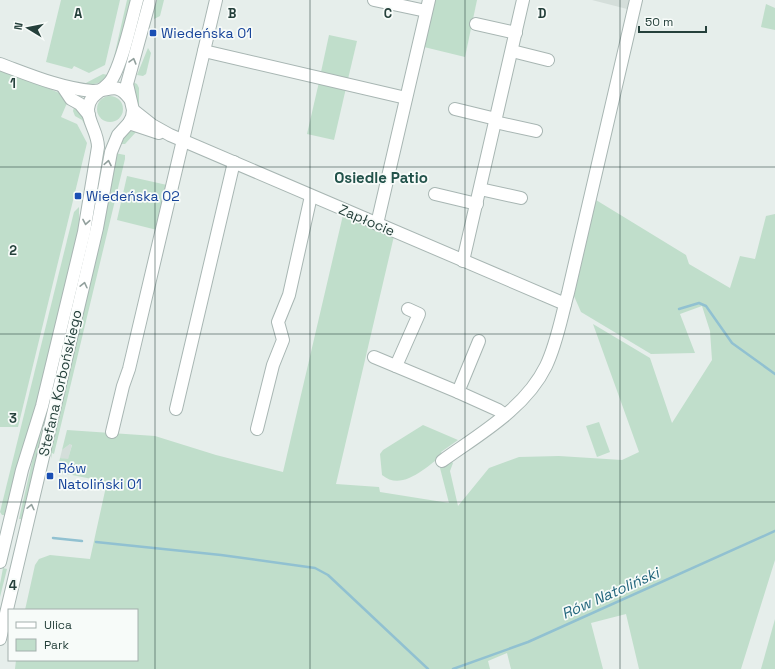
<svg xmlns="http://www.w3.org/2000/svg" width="775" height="669" font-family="'Space Grotesk',sans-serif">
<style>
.built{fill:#d4deda}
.green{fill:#c0decb}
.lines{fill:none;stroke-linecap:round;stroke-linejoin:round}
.stream{stroke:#91c1d1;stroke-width:2.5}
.minor-casing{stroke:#a8b6b3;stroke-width:14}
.minor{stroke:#fff;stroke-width:12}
.oneway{stroke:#92a09d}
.grid{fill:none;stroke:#25403b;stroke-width:1;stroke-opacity:0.55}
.transit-dot{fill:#1a4fb4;stroke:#f7fbf9;stroke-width:1.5}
.labels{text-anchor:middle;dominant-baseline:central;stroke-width:3.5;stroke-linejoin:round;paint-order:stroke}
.transit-label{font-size:14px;fill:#164399;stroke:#f7fbf9;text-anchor:start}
.street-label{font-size:14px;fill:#25403b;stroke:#f7fbf9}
.neighbourhood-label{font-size:15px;font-weight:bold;fill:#21524a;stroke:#f7fbf9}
.water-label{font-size:15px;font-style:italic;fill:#20647b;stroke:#f7fbf9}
.grid-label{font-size:13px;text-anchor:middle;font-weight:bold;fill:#25403b;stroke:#f7fbf9;stroke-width:3.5;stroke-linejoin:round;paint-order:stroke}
</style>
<rect width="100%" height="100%" fill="#e6eeeb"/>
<g class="built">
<polygon points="592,0 629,0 627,9"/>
<polygon points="70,444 72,444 68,460 60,458 62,450"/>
</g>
<g class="green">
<polygon points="61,0 120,0 105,65 89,73 74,66 72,69 46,62"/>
<polygon points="127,0 133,0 112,67 112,66"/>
<polygon points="155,0 164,0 160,16 154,19"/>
<polygon points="435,0 477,0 465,57 424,47"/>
<polygon points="766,4 775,8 775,30 761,27"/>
<polygon points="329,35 357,41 348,79 321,72"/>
<polygon points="148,48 151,53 146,74 143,76 137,75"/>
<polygon points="0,69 62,94 67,103 61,117 77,124 87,143 18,427 0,427"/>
<path d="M103,74L108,75C102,84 94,85 84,84Z"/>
<polygon points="133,82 137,84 139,88 139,109"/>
<polygon points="319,82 346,88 334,140 307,134"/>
<circle cx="110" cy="109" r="13"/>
<polygon points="74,107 82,115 92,138 82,120 75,116 73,111"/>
<polygon points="130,130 137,131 125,144 118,144"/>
<polygon points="103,151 105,152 89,241 23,519 19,519"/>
<polygon points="115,153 125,155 125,159 54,454 52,453 51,459 51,444"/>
<polygon points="127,176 167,185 157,230 117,220"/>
<polygon points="596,200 686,255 689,264 730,288 740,256 755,259 766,216 775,214 775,560 741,669 639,669 626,614 591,623 603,669 511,669 507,653 488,661 490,669 15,669 16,660 137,660 137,610 25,610 35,565 39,559 50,555 90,559 107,482 57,472 60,458 68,459 72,445 70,444 62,450 67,430 155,436 216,455 283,472 343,215 394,236 336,484 379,487 380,492 449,503 440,468 451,461 453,463 450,471 458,506 489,468 519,457 559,456 622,460 639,452 593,324 650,358 672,423 712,360 710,331 702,306 680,314 695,353 651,354 581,312 574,296"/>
<polygon points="79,207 79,228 36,408 6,515 2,515 0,512 74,212"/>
<polygon points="599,422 610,452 597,457 586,426"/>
<path d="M423,425L458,440L441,452L443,455C426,467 402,492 382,475L380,454L383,450Z"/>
<polygon points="3,568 7,569 0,597 0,584"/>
<polygon points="775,619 775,669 761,669"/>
</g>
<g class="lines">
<g class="stream">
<polyline points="679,309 699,303 706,306 732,343 775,374"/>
<polyline points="53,538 82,541"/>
<polyline points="96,542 221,555 315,568 328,575 428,669"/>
<polyline points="453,669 528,642 775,531"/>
</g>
<defs>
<g id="minor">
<polyline points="374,0 426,11"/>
<polyline points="476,24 516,33"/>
<polyline points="204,51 406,98"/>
<polyline points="512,51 548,60"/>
<path d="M0,64C30,75 60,88 92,91C109,92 116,80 130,99"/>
<polyline points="63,87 71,99 80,104 89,115"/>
<polyline points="455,109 496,119"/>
<polyline points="133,110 152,125 170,135 565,304"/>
<polyline points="495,122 536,131"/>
<polyline points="129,123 159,133"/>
<polyline points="480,189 521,198"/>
<polyline points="435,194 477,204"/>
<polyline points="377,224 429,0"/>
<polyline points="463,261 523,0"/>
<polyline points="374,357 458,392 498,410 505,415"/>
<polyline points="396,366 419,314 408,309"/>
<polyline points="458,392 479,341"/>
<polyline points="176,409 234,162"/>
<polyline points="257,429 273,365 283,340 278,322 289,295 311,196"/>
<polyline points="112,432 123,386 129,369 216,0"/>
<path d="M442,461C478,435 525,409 546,366C557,343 561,318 568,293L636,0"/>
<path d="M0,562L22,470L42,406L84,232L98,147C98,133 88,122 88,109C89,93 105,91 112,79C123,60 131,22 137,0"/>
<polyline points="0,639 97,228 111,152 118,135 129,123 132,117 133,110 127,84 150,0"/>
</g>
</defs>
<use href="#minor" class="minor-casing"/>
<use href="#minor" class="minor"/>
</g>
<defs><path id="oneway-chevron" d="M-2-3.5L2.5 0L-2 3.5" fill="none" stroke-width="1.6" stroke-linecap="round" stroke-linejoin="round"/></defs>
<g class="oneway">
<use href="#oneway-chevron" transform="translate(133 61) rotate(-74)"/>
<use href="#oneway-chevron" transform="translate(108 163) rotate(-79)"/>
<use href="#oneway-chevron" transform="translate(86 222) rotate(100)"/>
<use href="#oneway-chevron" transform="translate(84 285) rotate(-77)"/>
<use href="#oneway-chevron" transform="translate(31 507) rotate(-77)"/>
</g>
<path class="grid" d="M155,0V669M310,0V669M465,0V669M620,0V669M0,167H775M0,334H775M0,502H775"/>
<g class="transit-dot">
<rect x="149" y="29" width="8" height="8" rx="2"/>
<rect x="74" y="192" width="8" height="8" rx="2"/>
<rect x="46" y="472" width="8" height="8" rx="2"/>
</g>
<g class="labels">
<g class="transit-label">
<text x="161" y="33">Wiedeńska 01</text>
<text x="86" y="196">Wiedeńska 02</text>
<text x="58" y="468">Rów<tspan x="58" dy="16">Natoliński 01</tspan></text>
</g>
<g class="street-label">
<text transform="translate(367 220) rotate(23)">Zapłocie</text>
<text transform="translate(60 383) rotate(-77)">Stefana Korbońskiego</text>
</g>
<g class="neighbourhood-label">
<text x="381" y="177">Osiedle Patio</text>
</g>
<g class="water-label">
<text transform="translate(610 593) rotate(-24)">Rów Natoliński</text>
</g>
</g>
<g class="grid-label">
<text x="78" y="18">A</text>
<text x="232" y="18">B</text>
<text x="388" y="18">C</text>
<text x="542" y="18">D</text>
<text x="13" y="88">1</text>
<text x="13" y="255">2</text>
<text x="13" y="423">3</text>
<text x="13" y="590">4</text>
</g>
<rect x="8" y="609" width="130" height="52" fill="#f7fbf9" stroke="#a3b0ad"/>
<rect x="16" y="622" width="20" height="6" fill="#ffffff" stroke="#a3b0ad"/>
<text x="44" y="629" font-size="12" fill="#25403b">Ulica</text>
<rect x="16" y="639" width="20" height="12" fill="#c0decb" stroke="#a3b0ad"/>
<text x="44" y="649" font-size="12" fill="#25403b">Park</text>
<g transform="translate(28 28) rotate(280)" stroke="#f7fbf9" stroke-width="3" paint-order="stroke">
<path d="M0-3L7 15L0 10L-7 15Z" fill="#25403b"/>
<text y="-6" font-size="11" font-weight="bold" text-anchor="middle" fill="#25403b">N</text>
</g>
<path d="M639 26v6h67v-6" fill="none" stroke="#25403b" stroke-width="2"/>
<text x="645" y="26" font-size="12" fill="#25403b" stroke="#f7fbf9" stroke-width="3" paint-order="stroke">50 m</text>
</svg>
